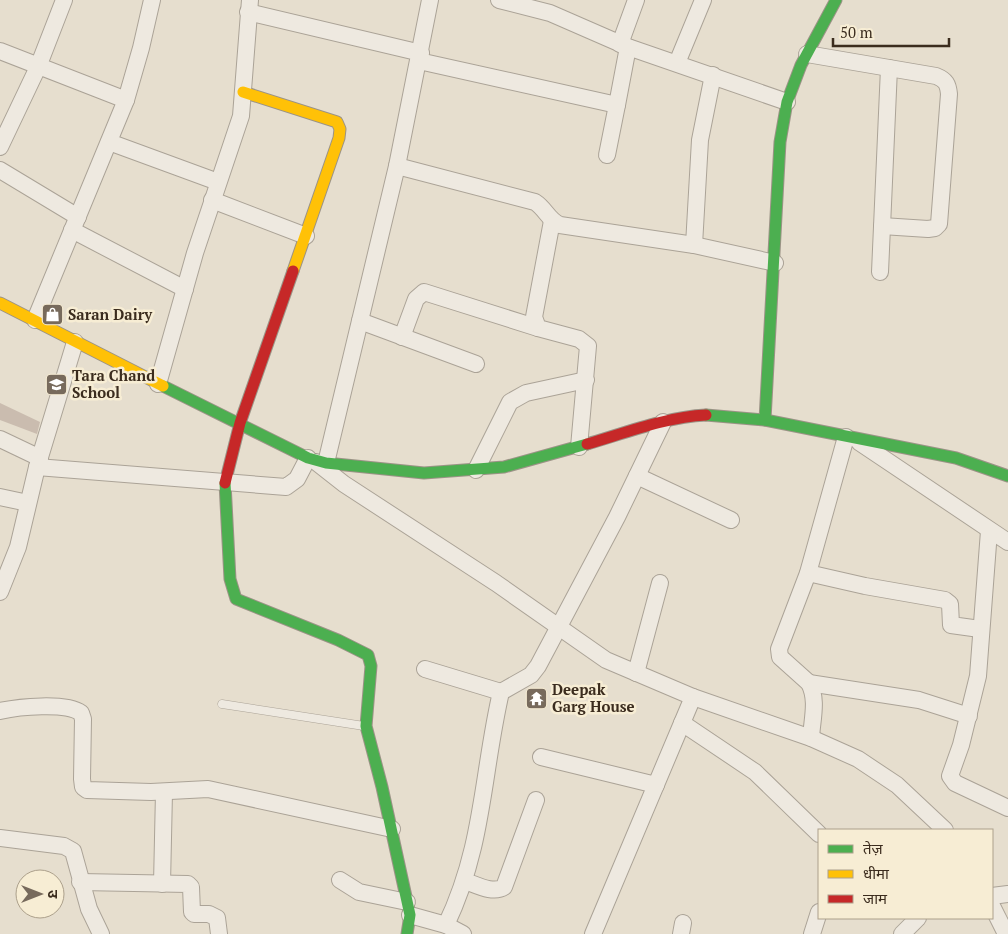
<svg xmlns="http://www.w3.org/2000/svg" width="1008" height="934" font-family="'PT Serif','Noto Sans Devanagari',serif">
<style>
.building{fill:#cabcaf}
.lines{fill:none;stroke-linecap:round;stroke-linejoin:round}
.lane-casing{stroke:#aba397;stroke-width:9}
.street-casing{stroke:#aba397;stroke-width:18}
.fast-casing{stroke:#9b9386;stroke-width:13}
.slow-casing{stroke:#9b9386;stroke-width:13}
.jam-casing{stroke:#9b9386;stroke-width:13}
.lane{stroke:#eee9e0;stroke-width:8}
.street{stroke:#eee9e0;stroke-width:16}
.fast{stroke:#4caf50;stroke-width:11}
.slow{stroke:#ffc107;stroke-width:11}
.jam{stroke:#c62828;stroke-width:11}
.labels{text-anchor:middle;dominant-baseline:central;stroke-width:5;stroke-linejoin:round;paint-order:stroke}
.poi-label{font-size:15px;font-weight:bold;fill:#3b2c1e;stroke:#f7edd4;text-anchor:start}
</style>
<rect width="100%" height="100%" fill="#e6dece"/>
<polygon class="building" points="0,403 40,422 37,434 0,420"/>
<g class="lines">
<defs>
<polyline id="lane" points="222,704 364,726"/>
<g id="street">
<polyline points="499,0 550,13 628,47 787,102"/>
<polyline points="248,12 421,53"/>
<polyline points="620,44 636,0"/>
<polyline points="0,51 126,100"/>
<path d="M807,54L936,76C946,80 948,84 949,94L939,224L935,228L928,229L882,226"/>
<polyline points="419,61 617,105 628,47"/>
<polyline points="677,63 703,0"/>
<polyline points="109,142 218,182"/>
<polyline points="0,147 38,67 64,0"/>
<polyline points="607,155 617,105"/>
<path d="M397,166L535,202C546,209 548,220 560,225L694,245L775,263"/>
<polyline points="0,170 78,217"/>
<polyline points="212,200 306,236"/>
<polyline points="552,221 534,317 538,328 579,339 588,346 579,447"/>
<polyline points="72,230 185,289"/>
<polyline points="694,245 700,140 713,75"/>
<polyline points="880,272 889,68"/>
<polyline points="35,320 126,100 141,48 152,0"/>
<polyline points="360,321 476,364"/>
<polyline points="402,337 416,299 424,292 538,328"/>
<polyline points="158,384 195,253 241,116 250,0"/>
<polyline points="0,439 40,458"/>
<polyline points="859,442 1008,542"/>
<polyline points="316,462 344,484 496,583 606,660 693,697 811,738 858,759 897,785 945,830"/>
<polyline points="326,463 397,166 430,0"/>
<polyline points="37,467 286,487 297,479 308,458"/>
<polyline points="476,470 510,402 526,393 586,380"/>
<polyline points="637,476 731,520"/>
<polyline points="0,497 28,503"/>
<polyline points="989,531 978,676 961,745 950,776 955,783 1008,808"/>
<polyline points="808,573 865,586 945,600 950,604 951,625 980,629"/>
<polyline points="0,592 18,547 37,467 75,342"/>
<polyline points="425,669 501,692"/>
<polyline points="636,673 660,583"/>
<polyline points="809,683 919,700 969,716"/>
<path d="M0,711C18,707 66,702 81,713L83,719L82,779L83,787L87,790L151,792L208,789L392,829"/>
<polyline points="682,723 755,772 819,834"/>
<path d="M811,738C812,719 818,700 809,683L780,657L779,649L808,573L846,437"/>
<polyline points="541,757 656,785"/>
<polyline points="0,838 64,846 73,851 89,909 101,934"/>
<polyline points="340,880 359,892 407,902"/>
<path d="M465,881C477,885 493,894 504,887L536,800"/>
<polyline points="80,882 188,884 191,887 192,912 194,914 209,914 217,918 219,934"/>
<polyline points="162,884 164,792"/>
<polyline points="992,896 1008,894"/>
<polyline points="992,906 1006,934"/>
<polyline points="410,915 446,925 463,934"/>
<path d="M446,925C484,846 482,774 501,692L531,675L538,666L617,517L663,422"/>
<polyline points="593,934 693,697"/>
<polyline points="681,934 683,923"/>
<polyline points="812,934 819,912"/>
<polyline points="902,934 918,918"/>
</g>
<g id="fast">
<polyline points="163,386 308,458 326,463 424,473 504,467 587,444"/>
<polyline points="706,415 765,420 956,458 1008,476"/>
<polyline points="765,420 780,142 787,102 801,65 836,0"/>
<polyline points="225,483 230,579 236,599 338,640 368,655 371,666 366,726 382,787 410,915 407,934"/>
</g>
<g id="slow">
<polyline points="243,92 337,122 340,129 339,138 293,271"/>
<polyline points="0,303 163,386"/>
</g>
<g id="jam">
<path d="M587,444C625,433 666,417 706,415"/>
<polyline points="225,483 240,423 293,271"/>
</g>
</defs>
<use href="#lane" class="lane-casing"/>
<use href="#street" class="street-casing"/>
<use href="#fast" class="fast-casing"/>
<use href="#slow" class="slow-casing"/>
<use href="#jam" class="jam-casing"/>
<use href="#lane" class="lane"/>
<use href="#street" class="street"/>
<use href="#fast" class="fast"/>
<use href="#slow" class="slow"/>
<use href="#jam" class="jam"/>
</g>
<defs>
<symbol id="shop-square" viewBox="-11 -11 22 22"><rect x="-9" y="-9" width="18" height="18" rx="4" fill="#776a5c" stroke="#f7edd4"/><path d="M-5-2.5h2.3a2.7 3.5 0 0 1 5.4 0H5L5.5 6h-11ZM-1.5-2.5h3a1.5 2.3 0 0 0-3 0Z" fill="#fff"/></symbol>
<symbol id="school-square" viewBox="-11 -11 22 22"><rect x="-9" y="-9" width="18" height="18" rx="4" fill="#776a5c" stroke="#f7edd4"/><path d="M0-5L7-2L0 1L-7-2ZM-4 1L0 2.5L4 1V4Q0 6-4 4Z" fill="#fff"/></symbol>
<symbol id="temple-square" viewBox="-11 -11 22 22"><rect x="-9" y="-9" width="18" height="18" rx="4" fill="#776a5c" stroke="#f7edd4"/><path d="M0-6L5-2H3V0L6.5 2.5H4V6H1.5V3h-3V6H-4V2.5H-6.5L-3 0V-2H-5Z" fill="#fff"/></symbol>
</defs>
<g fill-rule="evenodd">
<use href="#shop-square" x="40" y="302" width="25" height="25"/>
<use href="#school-square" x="44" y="372" width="25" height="25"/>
<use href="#temple-square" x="524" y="686" width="25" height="25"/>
</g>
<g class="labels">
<g class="poi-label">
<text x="68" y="314">Saran Dairy</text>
<text x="72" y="375">Tara Chand<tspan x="72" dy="17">School</tspan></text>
<text x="552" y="689">Deepak<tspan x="552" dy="17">Garg House</tspan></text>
</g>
</g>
<rect x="818" y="829" width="175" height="90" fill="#f7edd4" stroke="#aca08b"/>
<rect x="828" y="845" width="25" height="8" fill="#4caf50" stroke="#aca08b"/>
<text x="863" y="854" font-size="15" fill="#3b2c1e">तेज़</text>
<rect x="828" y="870" width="25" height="8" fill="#ffc107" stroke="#aca08b"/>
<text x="863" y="879" font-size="15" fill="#3b2c1e">धीमा</text>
<rect x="828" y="895" width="25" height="8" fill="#c62828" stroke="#aca08b"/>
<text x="863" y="904" font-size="15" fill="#3b2c1e">जाम</text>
<g transform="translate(40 894) rotate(90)"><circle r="24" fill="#f7edd4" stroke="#aca08b"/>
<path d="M0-4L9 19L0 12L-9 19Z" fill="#776a5c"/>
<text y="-8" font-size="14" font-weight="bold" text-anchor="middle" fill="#3b2c1e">उ</text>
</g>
<path d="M833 38v8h116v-8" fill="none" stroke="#3b2c1e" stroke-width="2.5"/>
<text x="840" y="38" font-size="15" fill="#3b2c1e" stroke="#f7edd4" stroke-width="4" paint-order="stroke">50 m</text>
</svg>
